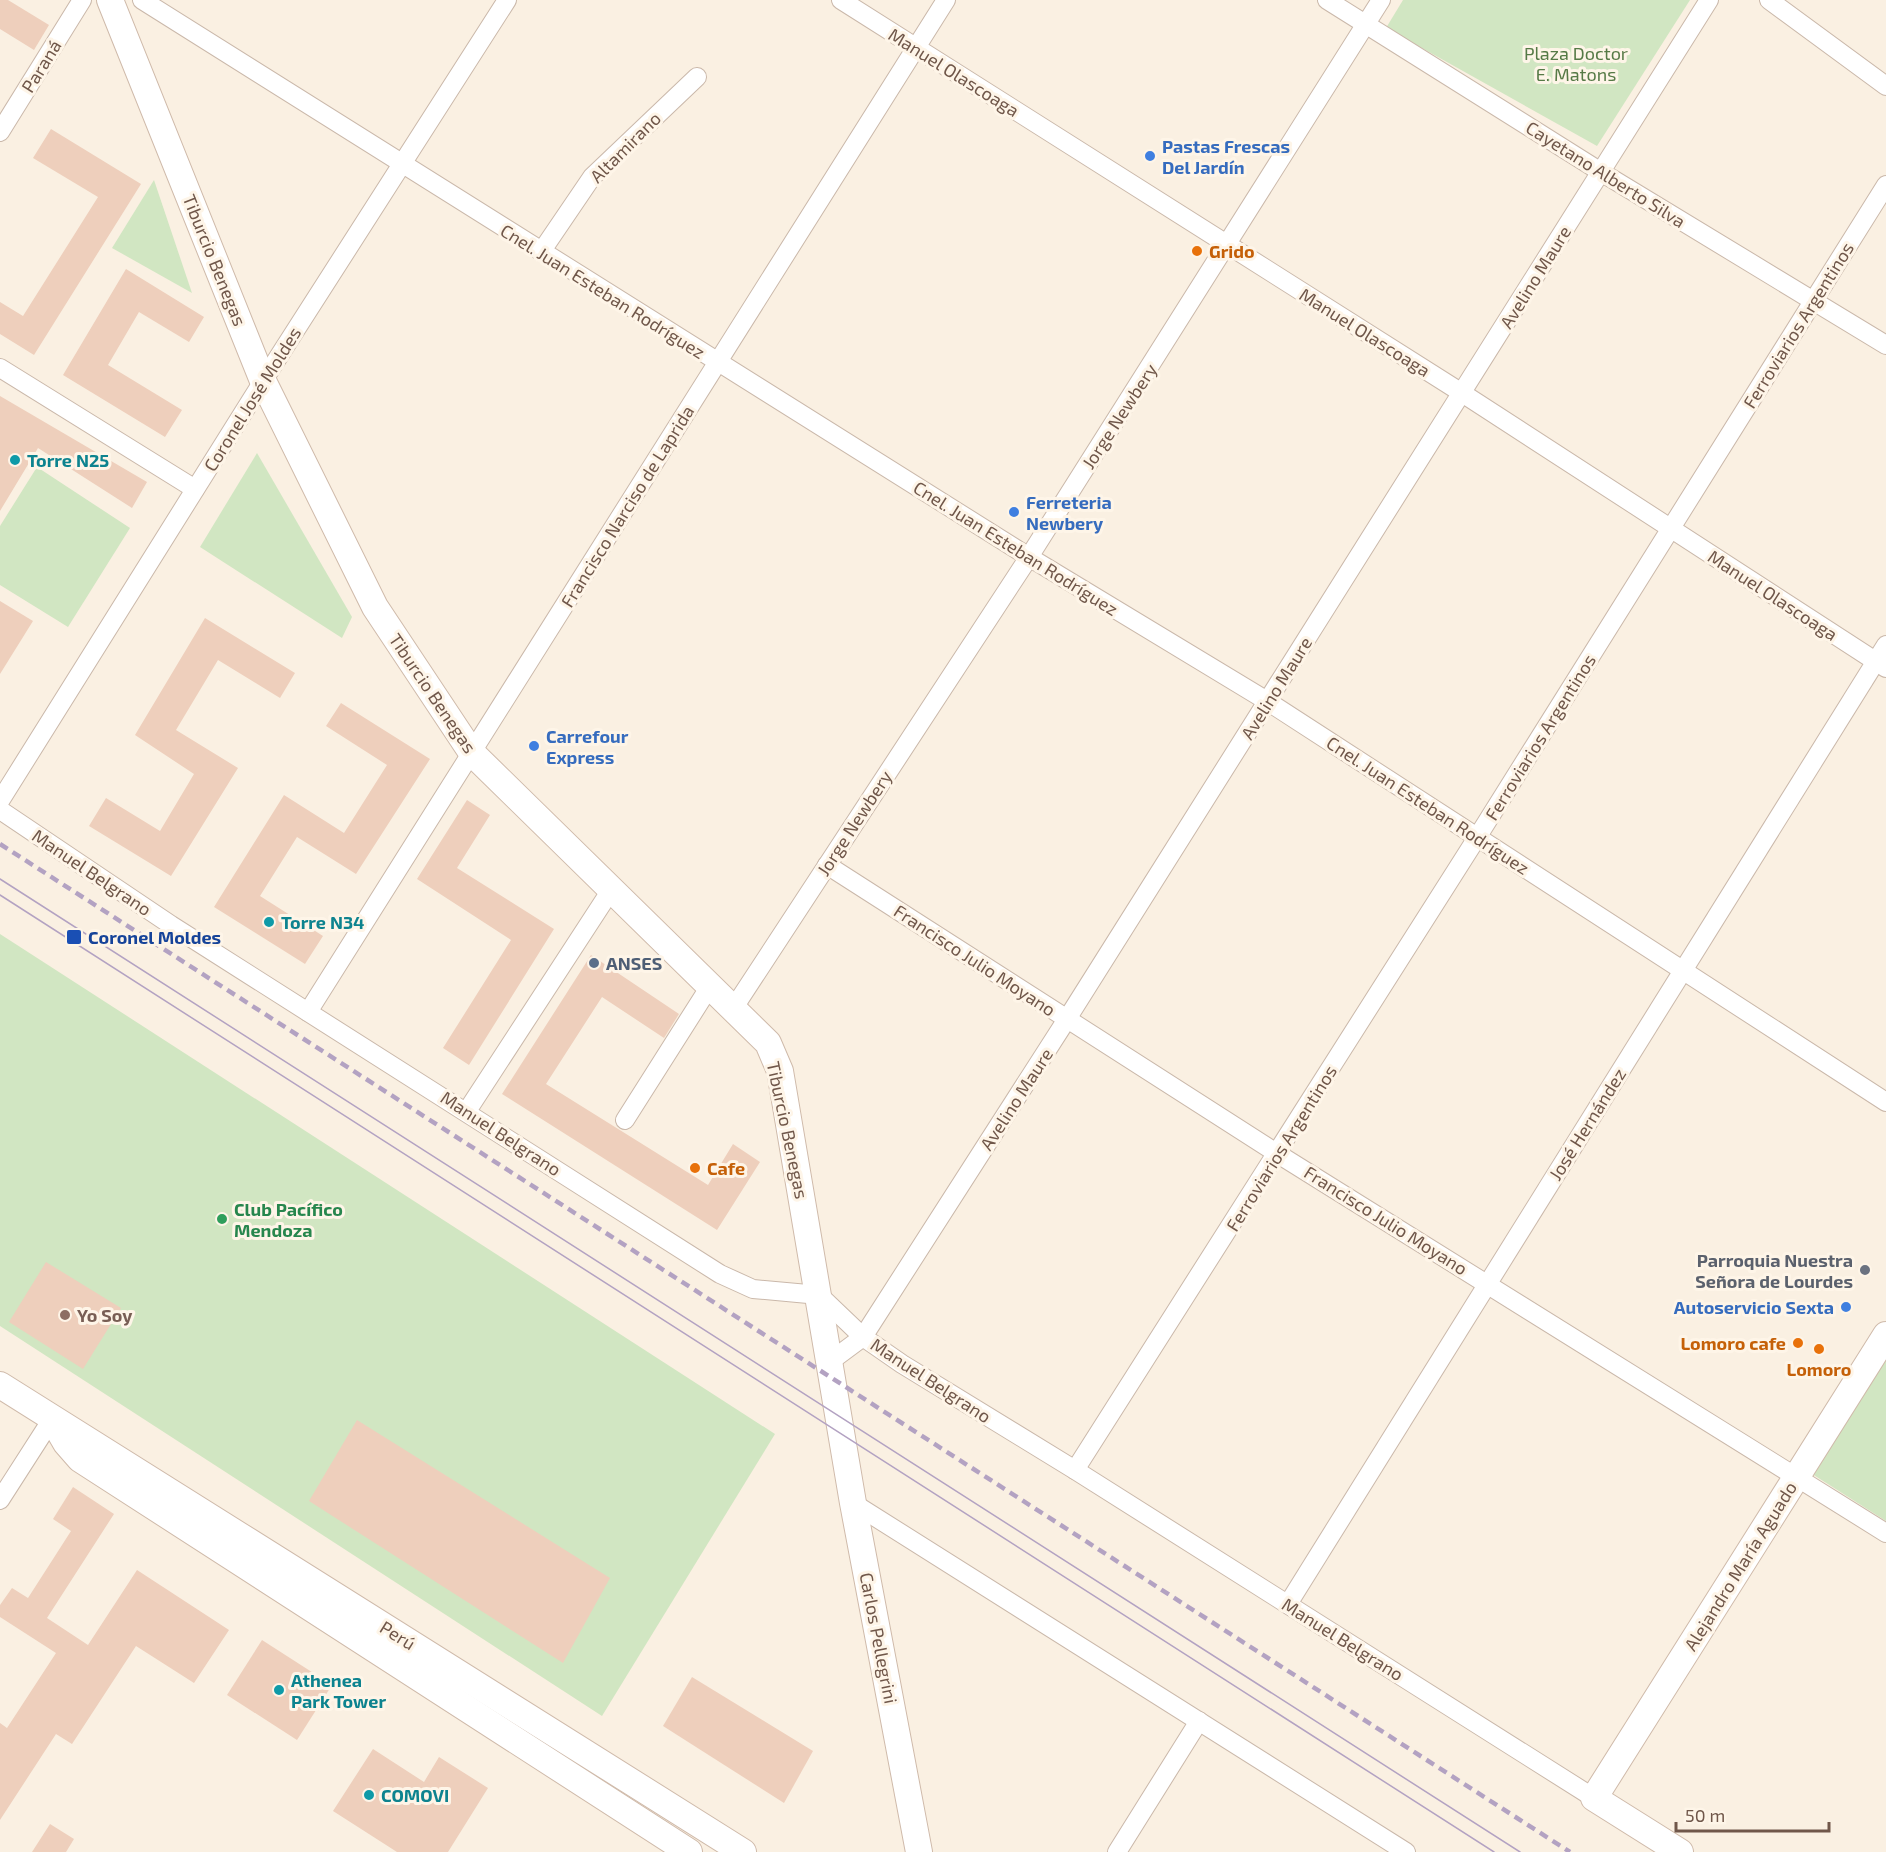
<svg xmlns="http://www.w3.org/2000/svg" width="1886" height="1852" font-family="'Exo 2',sans-serif">
<style>
.green{fill:#d1e6c2}
.building{fill:#eecfbc}
.lines{fill:none;stroke-linecap:round;stroke-linejoin:round}
.street-casing{stroke:#cab8aa;stroke-width:20}
.secondary-casing{stroke:#cfbaaa;stroke-width:28}
.street{stroke:#fff;stroke-width:18}
.secondary{stroke:#fff;stroke-width:26}
.tram{stroke:#b3a2c2;stroke-width:1.5}
.rail{stroke:#b3a2c2;stroke-width:4.5;stroke-dasharray:9 6;stroke-linecap:butt}
.shop-dot{fill:#3f7fe0;stroke:#fef5e8;stroke-width:2}
.food-dot{fill:#e8710a;stroke:#fef5e8;stroke-width:2}
.culture-dot{fill:#0f9aa8;stroke:#fef5e8;stroke-width:2}
.transit-dot{fill:#1a4fb4;stroke:#fef5e8;stroke-width:2}
.service-dot{fill:#5c6f8a;stroke:#fef5e8;stroke-width:2}
.leisure-dot{fill:#2e9e5b;stroke:#fef5e8;stroke-width:2}
.worship-dot{fill:#6b7280;stroke:#fef5e8;stroke-width:2}
.education-dot{fill:#8d6e63;stroke:#fef5e8;stroke-width:2}
.labels{text-anchor:middle;dominant-baseline:central;stroke-width:6;stroke-linejoin:round;paint-order:stroke}
.park-label{font-size:18px;fill:#567a46;stroke:#fef5e8}
.street-label{font-size:18px;fill:#70574a;stroke:#fef5e8}
.shop-label{font-size:18px;font-weight:bold;fill:#366cbe;stroke:#fef5e8;text-anchor:start}
.food-label{font-size:18px;font-weight:bold;fill:#c56008;stroke:#fef5e8;text-anchor:start}
.culture-label{font-size:18px;font-weight:bold;fill:#0d838f;stroke:#fef5e8;text-anchor:start}
.transit-label{font-size:18px;font-weight:bold;fill:#164399;stroke:#fef5e8;text-anchor:start}
.service-label{font-size:18px;font-weight:bold;fill:#4e5e75;stroke:#fef5e8;text-anchor:start}
.leisure-label{font-size:18px;font-weight:bold;fill:#27864d;stroke:#fef5e8;text-anchor:start}
.worship-label{font-size:18px;font-weight:bold;fill:#5b616d;stroke:#fef5e8;text-anchor:end}
.education-label{font-size:18px;font-weight:bold;fill:#785e54;stroke:#fef5e8;text-anchor:start}
</style>
<rect width="100%" height="100%" fill="#faf0e2"/>
<g class="green">
<polygon points="1403,0 1690,0 1597,146 1386,28"/>
<polygon points="154,180 192,293 112,248"/>
<polygon points="257,453 352,617 342,638 200,547"/>
<polygon points="37,467 130,528 68,627 0,585 0,526"/>
<polygon points="0,934 775,1434 602,1716 0,1326"/>
<polygon points="1886,1350 1886,1521 1809,1472"/>
</g>
<g class="building">
<polygon points="0,0 8,0 49,25 34,50 0,29"/>
<polygon points="51,129 141,184 34,355 0,334 0,302 23,316 98,197 33,158"/>
<polygon points="126,269 204,317 189,342 139,312 108,365 182,410 165,437 63,375"/>
<polygon points="0,396 147,482 132,508 38,448 0,511"/>
<polygon points="0,601 33,621 0,674"/>
<polygon points="205,618 295,673 280,698 218,660 176,730 238,768 171,876 89,826 106,798 160,831 194,774 135,735"/>
<polygon points="341,703 430,759 356,874 297,837 260,896 323,936 305,964 214,907 284,795 344,833 387,765 326,726"/>
<polygon points="467,800 490,815 457,868 554,929 469,1065 443,1048 511,940 417,879"/>
<polygon points="591,955 679,1014 664,1038 602,997 546,1084 708,1185 733,1144 760,1162 717,1230 502,1094"/>
<polygon points="46,1262 121,1308 83,1369 9,1322"/>
<polygon points="357,1420 610,1578 563,1663 309,1501"/>
<polygon points="73,1487 114,1514 47,1618 88,1645 137,1570 229,1630 194,1683 136,1646 72,1744 56,1734 0,1820 0,1723 7,1728 56,1653 0,1617 0,1605 12,1588 28,1598 71,1531 53,1519"/>
<polygon points="262,1640 332,1685 297,1740 227,1695"/>
<polygon points="692,1677 813,1751 784,1803 663,1726"/>
<polygon points="373,1749 424,1782 439,1757 488,1788 448,1852 397,1852 333,1811"/>
<polygon points="50,1824 74,1839 66,1852 32,1852"/>
</g>
<g class="lines">
<defs>
<g id="street">
<polyline points="142,0 1029,557 1267,701 1886,1102"/>
<polyline points="841,0 1462,393 1886,668"/>
<polyline points="1327,0 1601,172 1886,345"/>
<polyline points="1769,0 1886,86"/>
<polyline points="0,132 82,0"/>
<polyline points="541,252 592,177 697,77"/>
<polyline points="0,368 195,489"/>
<polyline points="0,801 263,381 507,0"/>
<polyline points="0,810 171,925 720,1274 753,1289 819,1295 863,1337 902,1364 1075,1470 1594,1798"/>
<polyline points="827,865 1278,1154 1886,1533"/>
<polyline points="733,1009 1029,557 1381,0"/>
<polyline points="308,1012 946,0"/>
<polyline points="467,1111 611,890"/>
<polyline points="625,1120 710,986"/>
<polyline points="828,1363 863,1337 1067,1019 1709,0"/>
<polyline points="1075,1470 1478,836 1886,185"/>
<polyline points="0,1500 52,1419"/>
<polyline points="853,1503 1406,1852"/>
<polyline points="1288,1604 1886,645"/>
<polyline points="1117,1852 1199,1721"/>
</g>
<g id="secondary">
<polyline points="110,0 263,381 375,607 472,753 768,1043 780,1071 853,1503 919,1852"/>
<polyline points="0,1385 743,1852"/>
<polyline points="55,1424 66,1443 80,1459 689,1852"/>
<polyline points="1680,1852 1594,1798 1886,1335"/>
</g>
</defs>
<use href="#street" class="street-casing"/>
<use href="#secondary" class="secondary-casing"/>
<use href="#street" class="street"/>
<use href="#secondary" class="secondary"/>
<g class="tram">
<polyline points="0,879 1520,1852"/>
<polyline points="0,895 1494,1852"/>
</g>
<polyline class="rail" points="0,844 1570,1852"/>
</g>
<g class="shop-dot">
<circle cx="1150" cy="156" r="6"/>
<circle cx="1014" cy="512" r="6"/>
<circle cx="534" cy="746" r="6"/>
<circle cx="1846" cy="1307" r="6"/>
</g>
<g class="food-dot">
<circle cx="1197" cy="251" r="6"/>
<circle cx="695" cy="1168" r="6"/>
<circle cx="1798" cy="1343" r="6"/>
<circle cx="1819" cy="1349" r="6"/>
</g>
<g class="culture-dot">
<circle cx="15" cy="460" r="6"/>
<circle cx="269" cy="922" r="6"/>
<circle cx="279" cy="1690" r="6"/>
<circle cx="369" cy="1795" r="6"/>
</g>
<rect class="transit-dot" x="66" y="929" width="16" height="16" rx="3"/>
<circle class="service-dot" cx="594" cy="963" r="6"/>
<circle class="leisure-dot" cx="222" cy="1219" r="6"/>
<circle class="worship-dot" cx="1865" cy="1270" r="6"/>
<circle class="education-dot" cx="65" cy="1315" r="6"/>
<g class="labels">
<g class="park-label">
<text x="1576" y="53">Plaza Doctor<tspan x="1576" dy="21">E. Matons</tspan></text>
</g>
<g class="street-label">
<text transform="translate(41 66) rotate(-58)">Paraná</text>
<text transform="translate(954 72) rotate(32)">Manuel Olascoaga</text>
<text transform="translate(625 147) rotate(-45)">Altamirano</text>
<text transform="translate(1606 174) rotate(32)">Cayetano Alberto Silva</text>
<text transform="translate(215 260) rotate(68)">Tiburcio Benegas</text>
<text transform="translate(1535 277) rotate(-58)">Avelino Maure</text>
<text transform="translate(603 291) rotate(32)">Cnel. Juan Esteban Rodríguez</text>
<text transform="translate(1798 325) rotate(-58)">Ferroviarios Argentinos</text>
<text transform="translate(1365 332) rotate(32)">Manuel Olascoaga</text>
<text transform="translate(252 399) rotate(-58)">Coronel José Moldes</text>
<text transform="translate(1119 416) rotate(-57)">Jorge Newbery</text>
<text transform="translate(627 506) rotate(-58)">Francisco Narciso de Laprida</text>
<text transform="translate(1016 548) rotate(32)">Cnel. Juan Esteban Rodríguez</text>
<text transform="translate(1773 595) rotate(33)">Manuel Olascoaga</text>
<text transform="translate(1276 688) rotate(-58)">Avelino Maure</text>
<text transform="translate(433 693) rotate(56)">Tiburcio Benegas</text>
<text transform="translate(1540 737) rotate(-58)">Ferroviarios Argentinos</text>
<text transform="translate(1428 805) rotate(33)">Cnel. Juan Esteban Rodríguez</text>
<text transform="translate(854 823) rotate(-57)">Jorge Newbery</text>
<text transform="translate(92 872) rotate(34)">Manuel Belgrano</text>
<text transform="translate(975 960) rotate(33)">Francisco Julio Moyano</text>
<text transform="translate(1016 1099) rotate(-57)">Avelino Maure</text>
<text transform="translate(1587 1124) rotate(-58)">José Hernández</text>
<text transform="translate(788 1130) rotate(78)">Tiburcio Benegas</text>
<text transform="translate(501 1133) rotate(33)">Manuel Belgrano</text>
<text transform="translate(1281 1148) rotate(-58)">Ferroviarios Argentinos</text>
<text transform="translate(1386 1220) rotate(32)">Francisco Julio Moyano</text>
<text transform="translate(931 1380) rotate(33)">Manuel Belgrano</text>
<text transform="translate(1740 1566) rotate(-58)">Alejandro María Aguado</text>
<text transform="translate(398 1635) rotate(32)">Perú</text>
<text transform="translate(879 1638) rotate(79)">Carlos Pellegrini</text>
<text transform="translate(1343 1639) rotate(32)">Manuel Belgrano</text>
</g>
<g class="shop-label">
<text x="1162" y="146">Pastas Frescas<tspan x="1162" dy="21">Del Jardín</tspan></text>
<text x="1026" y="502">Ferreteria<tspan x="1026" dy="21">Newbery</tspan></text>
<text x="546" y="736">Carrefour<tspan x="546" dy="21">Express</tspan></text>
<text x="1834" y="1307" text-anchor="end">Autoservicio Sexta</text>
</g>
<g class="food-label">
<text x="1209" y="251">Grido</text>
<text x="707" y="1168">Cafe</text>
<text x="1786" y="1343" text-anchor="end">Lomoro cafe</text>
<text x="1819" y="1369" text-anchor="middle">Lomoro</text>
</g>
<g class="culture-label">
<text x="27" y="460">Torre N25</text>
<text x="281" y="922">Torre N34</text>
<text x="291" y="1680">Athenea<tspan x="291" dy="21">Park Tower</tspan></text>
<text x="381" y="1795">COMOVI</text>
</g>
<g class="transit-label">
<text x="88" y="937">Coronel Moldes</text>
</g>
<g class="service-label">
<text x="606" y="963">ANSES</text>
</g>
<g class="leisure-label">
<text x="234" y="1209">Club Pacífico<tspan x="234" dy="21">Mendoza</tspan></text>
</g>
<g class="worship-label">
<text x="1853" y="1260">Parroquia Nuestra<tspan x="1853" dy="21">Señora de Lourdes</tspan></text>
</g>
<g class="education-label">
<text x="77" y="1315">Yo Soy</text>
</g>
</g>
<path d="M1676 1822v9h153v-9" fill="none" stroke="#70574a" stroke-width="3"/>
<text x="1685" y="1822" font-size="18" fill="#70574a" stroke="#fef5e8" stroke-width="4.5" paint-order="stroke">50 m</text>
</svg>
